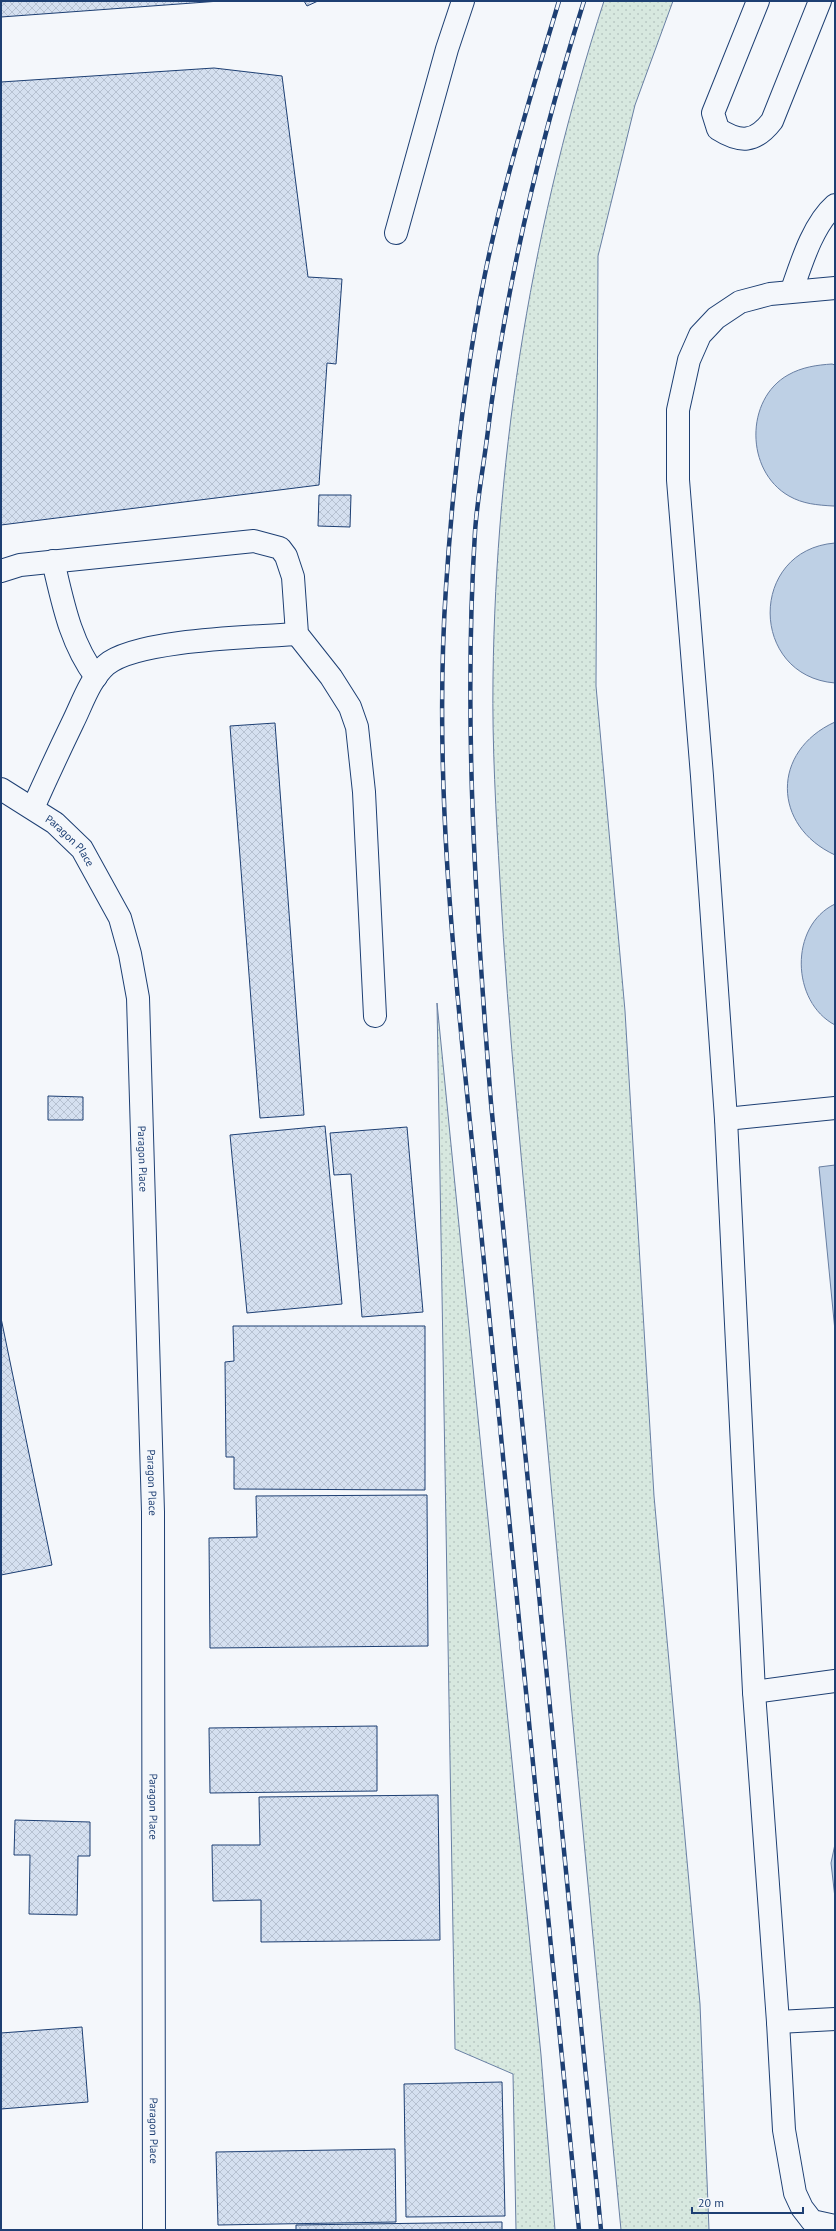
<svg xmlns="http://www.w3.org/2000/svg" width="836" height="2231" font-family="'PT Sans',sans-serif">
<style>
.grass{fill:url(#grass-dots);stroke:#687fa3}
.water{fill:#bed0e5;stroke:#687fa3}
.building{fill:url(#building-cross-hatch);stroke:#1d3f73}
.lines{fill:none;stroke-linecap:round;stroke-linejoin:round}
.minor-casing{stroke:#1d3f73;stroke-width:24}
.minor{stroke:#f4f7fb;stroke-width:22}
.rail-casing{stroke:#1d3f73;stroke-width:4.5}
.rail{stroke:#f4f7fb;stroke-width:3;stroke-dasharray:9;stroke-linecap:butt}
.labels{text-anchor:middle;dominant-baseline:central;stroke-width:3;stroke-linejoin:round;paint-order:stroke}
.street-label{font-size:11px;fill:#1d3f73;stroke:#f4f7fb}
</style>
<defs>
<pattern id="grass-dots" width="8" height="8" patternUnits="userSpaceOnUse"><rect width="8" height="8" fill="#d7e8df"/><path d="M2 2h.1M6 6h.1" fill="none" stroke="#b8c8c3" stroke-width="1.8" stroke-linecap="round"/></pattern>
<pattern id="building-cross-hatch" width="8" height="8" patternUnits="userSpaceOnUse"><rect width="8" height="8" fill="#d5e0f0"/><path d="M0 0l8 8M0 8l8-8" fill="none" stroke="#b6c1d1"/></pattern>
</defs>
<rect width="100%" height="100%" fill="#f4f7fb"/>
<g class="grass">
<path d="M604,1H673L635,105L598,256L596,686L625,1011L654,1496L700,2004L709,2230H621C592,1930 564,1631 537,1331C524,1181 508,1031 500,881C496,813 492,746 493,678C496,447 533,220 604,1Z"/>
<polygon points="437,1003 541,2055 555,2230 516,2230 513,2074 455,2049"/>
</g>
<g class="water">
<path d="M832,364L835,365V506H833C817,505 803,504 789,496C745,471 745,399 788,375C802,367 817,365 832,364Z"/>
<path d="M835,543V683C749,676 748,550 835,543Z"/>
<path d="M835,722V855C772,826 771,751 835,722Z"/>
<path d="M835,904V1025C791,1002 789,926 835,904Z"/>
<polygon points="835,1165 835,1331 819,1167"/>
<polygon points="835,1844 835,1898 831,1863"/>
</g>
<g class="building">
<polygon points="1,1 220,1 1,17"/>
<polygon points="304,1 318,1 307,6"/>
<polygon points="214,68 282,76 308,277 342,279 336,364 327,363 319,485 1,525 1,82"/>
<polygon points="319,495 351,495 350,527 318,526"/>
<polygon points="275,723 304,1115 260,1118 230,726"/>
<polygon points="48,1096 83,1097 83,1120 48,1120"/>
<polygon points="325,1126 342,1304 247,1313 230,1135"/>
<polygon points="407,1127 423,1312 362,1317 351,1174 334,1175 330,1133"/>
<polygon points="1,1318 52,1565 1,1575"/>
<polygon points="233,1326 425,1326 425,1490 234,1489 234,1457 226,1457 225,1362 234,1361"/>
<polygon points="427,1495 428,1646 210,1648 209,1538 257,1537 256,1496"/>
<polygon points="377,1726 377,1791 210,1793 209,1728"/>
<polygon points="438,1795 440,1940 261,1942 261,1900 213,1901 212,1845 260,1845 259,1797"/>
<polygon points="15,1820 90,1822 90,1856 78,1856 77,1915 29,1914 30,1855 14,1855"/>
<polygon points="82,2027 88,2102 1,2109 1,2033"/>
<polygon points="502,2082 505,2216 406,2217 404,2084"/>
<polygon points="395,2149 396,2222 218,2225 216,2152"/>
<polygon points="502,2222 502,2230 296,2230 296,2225"/>
</g>
<g class="lines">
<defs>
<g id="minor">
<path d="M758,1L713,113L718,129C740,143 755,143 772,121L820,1"/>
<polyline points="396,233 447,49 463,1"/>
<polyline points="835,288 770,294 740,302 716,318 700,335 689,360 678,410 678,480 702,776 726,1119 754,1692 778,2022 784,2130 795,2193 802,2208 812,2221 835,2226"/>
<path d="M792,290C801,264 813,224 835,205"/>
<path d="M53,561C63,603 70,642 96,677"/>
<polyline points="1,571 20,565 254,541 280,548 286,556 293,577 297,634 331,677 350,707 357,727 364,792 375,1016"/>
<path id="s1" d="M1,789L55,823L82,849L120,918L130,954L138,998L153,1512L154,2230"/>
<path d="M33,808C46,779 59,751 73,722C82,704 90,679 106,665C136,639 256,637 297,634"/>
<polyline points="726,1119 835,1108"/>
<polyline points="754,1692 835,1681"/>
<polyline points="778,2022 835,2019"/>
</g>
</defs>
<use href="#minor" class="minor-casing"/>
<use href="#minor" class="minor"/>
<defs>
<g id="rail">
<path d="M559,1C532,91 504,181 485,274C464,377 453,482 446,587C431,809 462,1031 483,1252C514,1578 547,1904 579,2230"/>
<path d="M584,1C539,144 505,289 487,438C483,469 477,501 475,532C463,723 476,913 491,1103L601,2230"/>
</g>
</defs>
<use href="#rail" class="rail-casing"/>
<use href="#rail" class="rail"/>
</g>
<g class="labels">
<g class="street-label">
<text stroke="none"><textPath href="#s1" startOffset="87">Paragon Place</textPath></text>
<text stroke="none"><textPath href="#s1" startOffset="423">Paragon Place</textPath></text>
<text stroke="none"><textPath href="#s1" startOffset="747">Paragon Place</textPath></text>
<text stroke="none"><textPath href="#s1" startOffset="1071">Paragon Place</textPath></text>
<text stroke="none"><textPath href="#s1" startOffset="1395">Paragon Place</textPath></text>
</g>
</g>
<rect width="836" height="2231" fill="none" stroke="#1d3f73" stroke-width="4"/>
<path d="M692 2207v6h111v-6" fill="none" stroke="#1d3f73" stroke-width="2"/>
<text x="698" y="2207" font-size="12" fill="#1d3f73" stroke="#f4f7fb" stroke-width="3" paint-order="stroke">20 m</text>
</svg>
